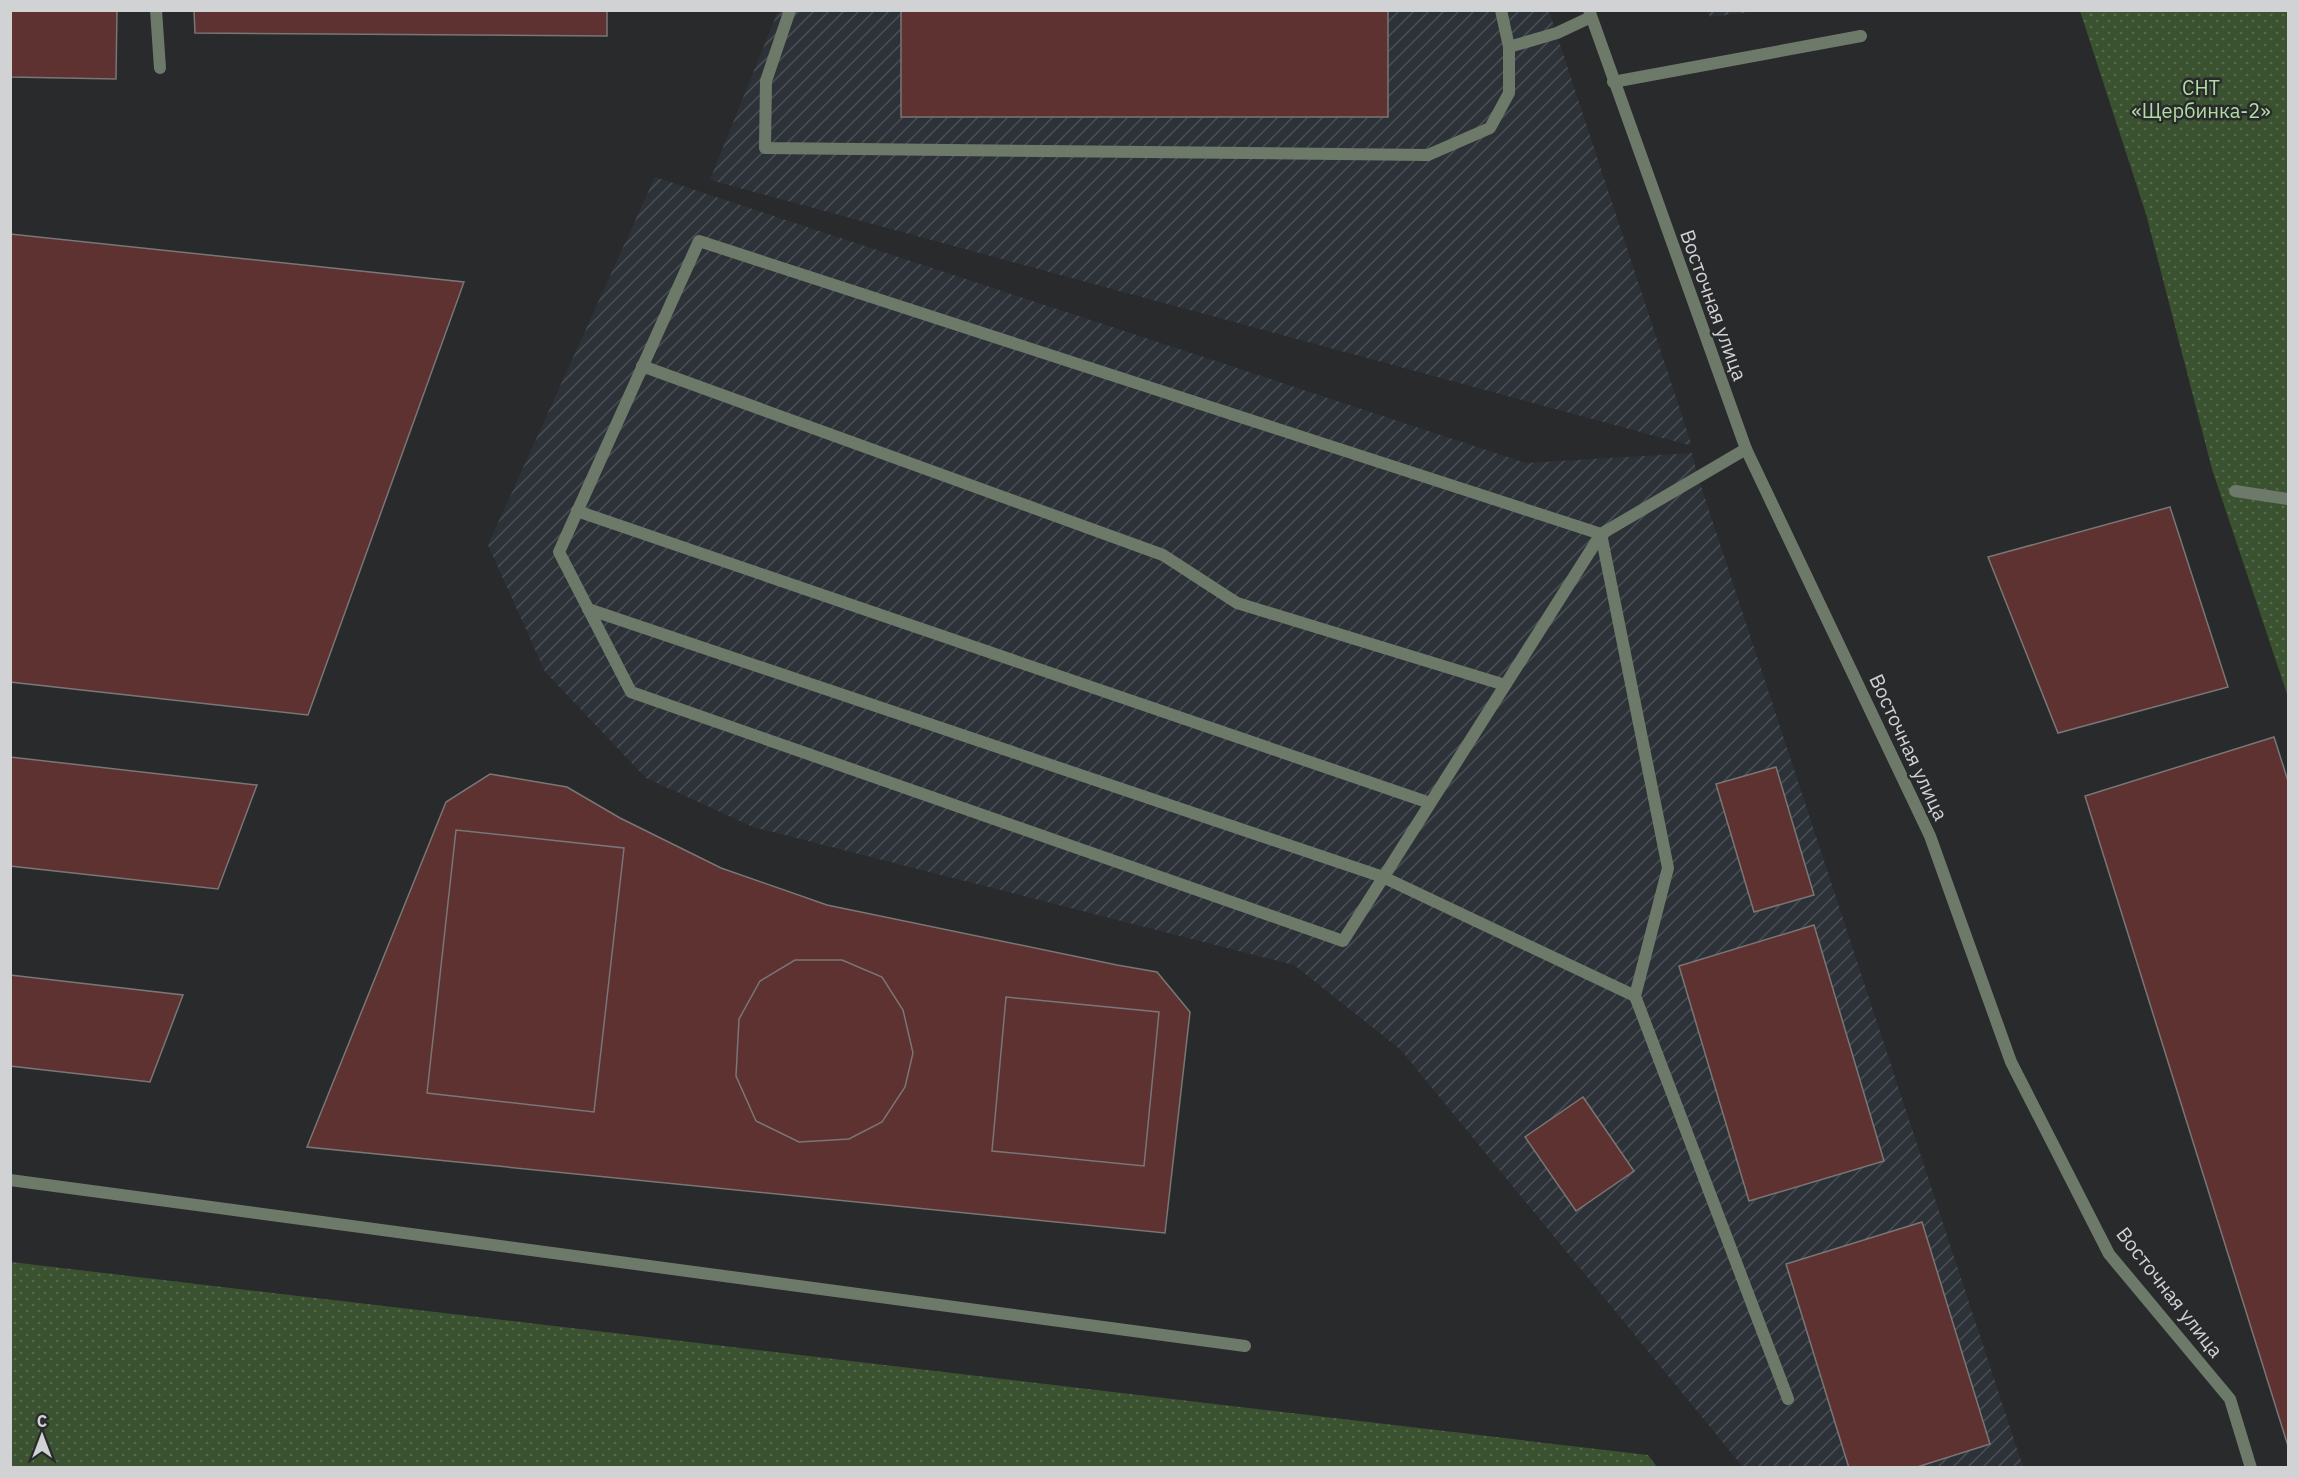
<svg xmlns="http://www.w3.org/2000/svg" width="2299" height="1478" font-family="'IBM Plex Sans',sans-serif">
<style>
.industrial{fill:url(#industrial-furrows)}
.garden{fill:url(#garden-dots)}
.building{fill:#5e3231;stroke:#797676;stroke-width:1.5}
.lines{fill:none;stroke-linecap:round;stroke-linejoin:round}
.service{stroke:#6e7a69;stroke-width:12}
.minor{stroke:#6e7a69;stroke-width:12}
.labels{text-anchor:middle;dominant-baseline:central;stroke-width:5;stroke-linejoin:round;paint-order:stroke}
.park-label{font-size:20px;fill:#b1dda0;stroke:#282a2c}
.street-label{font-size:20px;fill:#d1d2d3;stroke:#282a2c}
</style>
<defs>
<pattern id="industrial-furrows" width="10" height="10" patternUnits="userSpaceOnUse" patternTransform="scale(1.5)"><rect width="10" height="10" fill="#2d3239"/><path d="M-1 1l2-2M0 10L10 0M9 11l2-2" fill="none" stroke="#4a4f55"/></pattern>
<pattern id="garden-dots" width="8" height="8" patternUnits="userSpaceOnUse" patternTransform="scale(1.5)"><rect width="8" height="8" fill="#3b5231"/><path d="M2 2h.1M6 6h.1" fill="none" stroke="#566a4e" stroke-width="1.8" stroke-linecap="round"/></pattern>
</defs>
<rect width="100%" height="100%" fill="#282a2c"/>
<g class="industrial">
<polygon points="778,11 1549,11 1692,446 710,180"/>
<polygon points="1708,11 1708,10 1760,11 1710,17"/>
<polygon points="655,177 1526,463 1692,453 1698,477 2023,1467 1743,1467 1401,1050 1294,965 753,827 646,778 545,672 488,545"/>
</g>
<g class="garden">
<polygon points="2080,11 2288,11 2288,697 2212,469 2146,214"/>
<polygon points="11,1262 1648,1455 1657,1467 11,1467"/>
</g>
<g class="building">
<polygon points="10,10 117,10 116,79 10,77"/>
<polygon points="194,10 607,10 607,36 195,33"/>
<rect x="901" y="10" width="487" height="107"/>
<polygon points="10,234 464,282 308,715 10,682"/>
<polygon points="2170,507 2228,687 2058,733 1988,557"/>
<polygon points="2274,737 2288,781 2288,1446 2085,796"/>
<polygon points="10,757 257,785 218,889 10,866"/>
<polygon points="1776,767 1814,895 1754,912 1716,784"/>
<polygon points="490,774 567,787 620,818 721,868 827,905 1117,965 1157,972 1190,1012 1165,1233 307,1147 446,802"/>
<polygon points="456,830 624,848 594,1112 427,1093"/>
<polygon points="1814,925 1884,1161 1749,1201 1679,966"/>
<polygon points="795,960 842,960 882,977 903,1010 913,1053 905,1087 882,1122 849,1139 799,1142 756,1121 736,1076 739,1019 760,981"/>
<polygon points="10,975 183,995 150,1082 10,1066"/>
<polygon points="1006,997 1159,1012 1144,1166 992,1151"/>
<polygon points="1583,1097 1634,1171 1576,1211 1525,1137"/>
<polygon points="1922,1222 1990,1444 1914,1468 1849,1468 1786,1264"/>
</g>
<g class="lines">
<g class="service">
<polyline points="156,10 160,68"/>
<polyline points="790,10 766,81 765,148 1428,155 1490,128 1509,93 1509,47 1501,10"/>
<polyline points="1509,47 1557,33 1591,17"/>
<polyline points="1613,82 1861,36"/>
<polyline points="642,366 1163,555 1237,603 1505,685"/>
<polyline points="577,511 1430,803"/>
<polyline points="1601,534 1343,941 631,692 559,552 699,241 1601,534 1746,449"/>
<polyline points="1601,534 1668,868 1635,996 1788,1399"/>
<polyline points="588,609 1383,877 1635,996"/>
<polyline points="10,1180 1245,1346"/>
</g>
<g class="minor">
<polyline points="1589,10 1746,449 1930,836 2011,1062 2109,1254 2230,1399 2251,1468"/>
<polyline points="2235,491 2288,499"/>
</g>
</g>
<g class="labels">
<g class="park-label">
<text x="2201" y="87">СНТ<tspan x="2201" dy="23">«Щербинка-2»</tspan></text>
</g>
<g class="street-label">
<text transform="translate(1714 305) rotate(70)">Восточная улица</text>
<text transform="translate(1909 747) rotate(65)">Восточная улица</text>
<text transform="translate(2170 1292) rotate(52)">Восточная улица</text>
</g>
</g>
<rect width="2299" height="1478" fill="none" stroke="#d1d2d3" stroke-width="24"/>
<g transform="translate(42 1436)" stroke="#282a2c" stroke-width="4.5" paint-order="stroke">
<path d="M0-4.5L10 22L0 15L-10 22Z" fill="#d1d2d3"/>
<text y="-9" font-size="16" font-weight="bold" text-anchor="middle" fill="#d1d2d3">С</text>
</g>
</svg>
